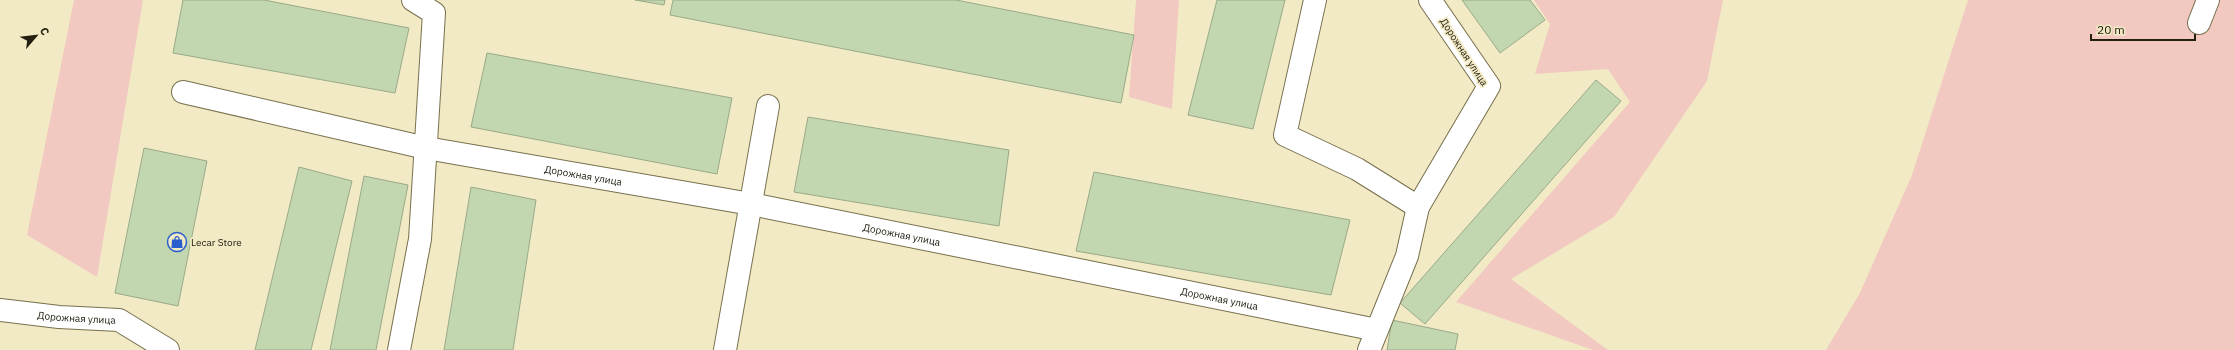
<svg xmlns="http://www.w3.org/2000/svg" width="2235" height="350" font-family="'IBM Plex Sans',sans-serif">
<style>
.green{fill:#f1c9c1}
.building{fill:#c2d6af;stroke:#99aa89}
.lines{fill:none;stroke-linecap:round;stroke-linejoin:round}
.minor-casing{stroke:#77704e;stroke-width:24}
.minor{stroke:#fff;stroke-width:22}
.labels{text-anchor:middle;dominant-baseline:central;stroke-width:3.5;stroke-linejoin:round;paint-order:stroke}
.street-label{font-size:10px;fill:#232012;stroke:#f2eac4}
.poi-label{font-size:10px;fill:#232012;stroke:#f2eac4;text-anchor:start}
</style>
<rect width="100%" height="100%" fill="#f2eac4"/>
<g class="green">
<polygon points="74,0 143,0 97,277 27,235"/>
<polygon points="1136,0 1179,0 1172,109 1129,97"/>
<polygon points="1534,0 1723,0 1707,81 1614,217 1511,279 1608,350 1593,350 1456,302 1630,102 1608,69 1535,74 1550,24"/>
<polygon points="1968,0 2235,0 2235,350 1826,350 1860,293 1912,175"/>
</g>
<g class="building">
<polygon points="183,0 264,0 409,28 395,93 173,53"/>
<polygon points="635,0 665,0 664,5"/>
<polygon points="673,0 956,0 1134,35 1121,103 670,15"/>
<polygon points="1217,0 1285,0 1253,129 1188,115"/>
<polygon points="1462,0 1530,0 1545,20 1500,53"/>
<polygon points="487,53 732,98 717,174 471,127"/>
<polygon points="1596,80 1621,101 1425,324 1400,303"/>
<polygon points="808,117 1009,150 999,226 794,192"/>
<polygon points="144,148 207,161 178,306 115,293"/>
<polygon points="299,167 352,181 311,350 255,350"/>
<polygon points="1094,172 1350,220 1331,295 1076,251"/>
<polygon points="364,176 408,185 376,350 330,350"/>
<polygon points="471,187 536,200 513,350 444,350"/>
<polygon points="1392,320 1458,334 1455,350 1387,350"/>
</g>
<g class="lines">
<defs>
<g id="minor">
<polyline points="1315,0 1285,135 1357,169 1418,207"/>
<polyline points="2199,23 2208,0"/>
<path id="s1" d="M183,92L426,148L751,204L1377,330"/>
<path id="s2" d="M0,310L59,317L119,320L168,350"/>
<polyline points="399,350 420,239 434,13 413,0"/>
<polyline points="725,350 768,106"/>
<polyline points="1369,350 1407,256 1418,207 1489,86 1430,0"/>
</g>
</defs>
<use href="#minor" class="minor-casing"/>
<use href="#minor" class="minor"/>
</g>
<defs>
<symbol id="shop-ring" viewBox="-11 -11 22 22"><circle r="9.5" fill="#f2eac4" stroke="#2a5ecc" stroke-width="1.5"/><path d="M-5-2.5h2.3a2.7 3.5 0 0 1 5.4 0H5L5.5 6h-11ZM-1.5-2.5h3a1.5 2.3 0 0 0-3 0Z" fill="#2a5ecc"/></symbol>
</defs>
<g fill-rule="evenodd">
<use href="#shop-ring" x="166" y="231" width="22" height="22"/>
</g>
<g class="labels">
<g class="street-label">
<text transform="translate(1464 52) rotate(57)">Дорожная улица</text>
<text stroke="none"><textPath href="#s1" startOffset="409">Дорожная улица</textPath></text>
<text stroke="none"><textPath href="#s1" startOffset="733">Дорожная улица</textPath></text>
<text stroke="none"><textPath href="#s1" startOffset="1057">Дорожная улица</textPath></text>
<text stroke="none"><textPath href="#s2" startOffset="77">Дорожная улица</textPath></text>
</g>
<g class="poi-label">
<text x="191" y="242">Lecar Store</text>
</g>
</g>
<g transform="translate(36 36) rotate(62)" stroke="#f2eac4" stroke-width="3" paint-order="stroke">
<path d="M0-3L7 15L0 10L-7 15Z" fill="#232012"/>
<text y="-6" font-size="11" font-weight="bold" text-anchor="middle" fill="#232012">С</text>
</g>
<path d="M2091 34v6h104v-6" fill="none" stroke="#232012" stroke-width="2"/>
<text x="2097" y="34" font-size="12" fill="#232012" stroke="#f2eac4" stroke-width="3" paint-order="stroke">20 m</text>
</svg>
